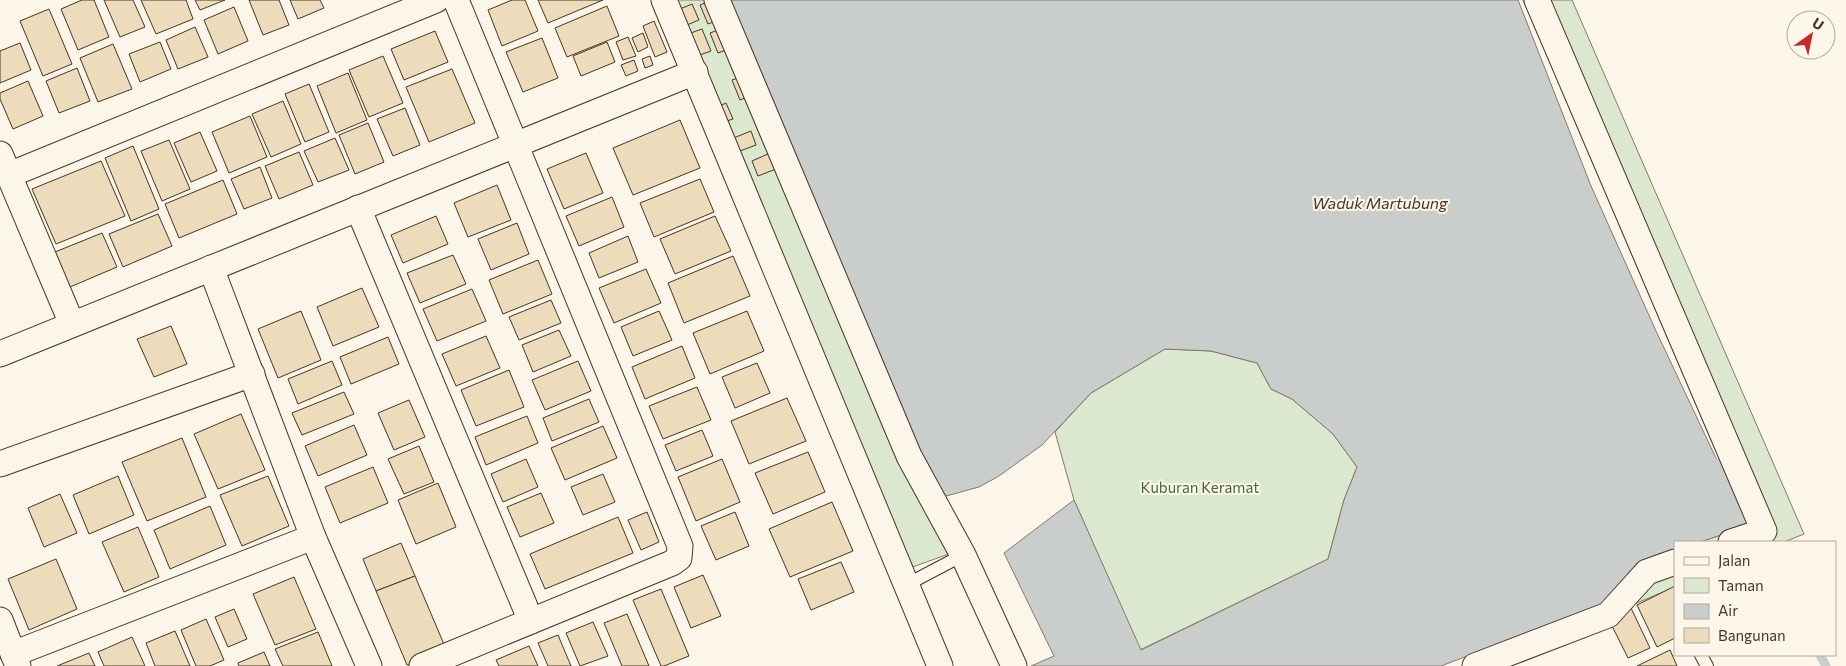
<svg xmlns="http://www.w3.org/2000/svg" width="1846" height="666" font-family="Commissioner,sans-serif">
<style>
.green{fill:#dce7d0;stroke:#887966}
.water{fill:#c9cecd;stroke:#887966}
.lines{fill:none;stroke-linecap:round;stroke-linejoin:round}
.stream{stroke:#c9cecd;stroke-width:9}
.building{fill:#ecdcbc;stroke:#4a3520}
.lane-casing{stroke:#4a3520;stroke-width:14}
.street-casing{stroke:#4a3520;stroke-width:27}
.lane{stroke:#fbf6e9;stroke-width:12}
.street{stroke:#fbf6e9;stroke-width:25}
.labels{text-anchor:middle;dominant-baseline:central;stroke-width:4;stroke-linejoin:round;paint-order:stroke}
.park-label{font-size:15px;fill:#436837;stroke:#fbf6e9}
.water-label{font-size:16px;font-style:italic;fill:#4a3520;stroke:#fbf6e9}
</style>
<rect width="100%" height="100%" fill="#fbf6e9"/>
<g class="green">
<polygon points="661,0 726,0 963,555 946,555 907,569"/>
<polygon points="1523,0 1572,0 1804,534 1784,542 1700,542 1748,526"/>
<polygon points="1165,349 1211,351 1257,363 1271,389 1292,399 1333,434 1357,467 1344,500 1328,559 1140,650 1074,500 1055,432 1091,393"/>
<polygon points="1675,550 1675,587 1608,615 1602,605 1637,563"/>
</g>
<polygon class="water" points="722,0 1518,0 1591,186 1656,331 1748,526 1700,542 1675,542 1675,550 1637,563 1602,605 1441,666 1031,666 1054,656 1004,553 1074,500 1141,650 1328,559 1344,500 1357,467 1333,434 1292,399 1271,389 1257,363 1211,351 1165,349 1091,393 1042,445 999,476 979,487 939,498"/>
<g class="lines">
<g class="stream">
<polyline points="1717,463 1752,533"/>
<polyline points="1820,655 1826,666"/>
</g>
</g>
<g class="building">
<polygon points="82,0 94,0 109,37 78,50 61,9"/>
<polygon points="104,0 133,0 145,27 120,37"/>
<polygon points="141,0 186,0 193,19 156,34"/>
<polygon points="195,0 225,0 200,10"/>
<polygon points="249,0 279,0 289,25 263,35"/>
<polygon points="290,0 320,0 324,8 298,19"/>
<polygon points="512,0 525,0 538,31 502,46 488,10"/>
<polygon points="538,0 603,0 548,23"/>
<polygon points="713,0 724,18 708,24 700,5"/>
<polygon points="692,4 699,20 687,25 680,9"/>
<polygon points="607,6 619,36 567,57 555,28"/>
<polygon points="234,7 248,41 218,54 204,20"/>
<polygon points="49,9 72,64 43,76 20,21"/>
<polygon points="654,21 667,52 655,57 643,26"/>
<polygon points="195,27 208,57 178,69 166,40"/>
<polygon points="726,27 734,47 718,53 710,33"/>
<polygon points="702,29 711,51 697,56 688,34"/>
<polygon points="435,31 448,62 404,80 391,49"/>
<polygon points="643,33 648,47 638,52 632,38"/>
<polygon points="628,37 636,56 623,60 616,42"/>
<polygon points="542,38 558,78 523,92 506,52"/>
<polygon points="160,42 171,69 140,82 129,54"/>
<polygon points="607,42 615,62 581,76 573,56"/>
<polygon points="20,43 31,70 0,83 0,51"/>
<polygon points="113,44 132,89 98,102 80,58"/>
<polygon points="383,56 403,103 369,117 349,70"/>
<polygon points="650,56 653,65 645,68 642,59"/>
<polygon points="634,60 638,71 626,76 621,65"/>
<polygon points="77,68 90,101 59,113 46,81"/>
<polygon points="452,69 475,123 429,142 406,87"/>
<polygon points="348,73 367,120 336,133 317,86"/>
<polygon points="744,76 752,95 740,100 732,80"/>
<polygon points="28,81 43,116 13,129 0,99 0,93"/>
<polygon points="309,84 329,132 305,142 285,94"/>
<polygon points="283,101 301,144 271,157 252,114"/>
<polygon points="726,103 733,119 721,123 715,108"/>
<polygon points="405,108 420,145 393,156 377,119"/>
<polygon points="250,116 267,157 229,173 212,132"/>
<polygon points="680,120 700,168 633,195 613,148"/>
<polygon points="368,123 384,162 355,174 339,135"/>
<polygon points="751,131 756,145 732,154 726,141"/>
<polygon points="200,132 217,171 191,182 174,143"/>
<polygon points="335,138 349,170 318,182 304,151"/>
<polygon points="169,140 190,189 162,201 141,151"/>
<polygon points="133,146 159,209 131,221 105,158"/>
<polygon points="299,152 313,185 279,199 265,166"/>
<polygon points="586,153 603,193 564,209 547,169"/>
<polygon points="770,153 776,169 758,176 752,161"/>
<polygon points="101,161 125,216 56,244 32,189"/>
<polygon points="260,167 272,198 244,209 231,179"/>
<polygon points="700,179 714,212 654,237 640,203"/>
<polygon points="223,180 237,214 179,238 165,204"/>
<polygon points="497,185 511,220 468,237 454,203"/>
<polygon points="612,197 624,227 579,246 566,216"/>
<polygon points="158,214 172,246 123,267 109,234"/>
<polygon points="436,216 448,244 403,263 391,235"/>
<polygon points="715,216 731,251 675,274 660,239"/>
<polygon points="517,223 529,254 491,270 478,239"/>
<polygon points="102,233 117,267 70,287 55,252"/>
<polygon points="628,236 638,262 599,278 589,253"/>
<polygon points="453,255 466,284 420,303 407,273"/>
<polygon points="733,256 750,296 684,323 668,283"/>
<polygon points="538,260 552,294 503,314 489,280"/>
<polygon points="646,269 661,303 614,323 599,288"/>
<polygon points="362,288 379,327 333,346 317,307"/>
<polygon points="472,289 486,321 437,341 423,309"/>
<polygon points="551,300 561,323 519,340 509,317"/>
<polygon points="301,311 321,360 278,378 258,329"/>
<polygon points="659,311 672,340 633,356 621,327"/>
<polygon points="747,311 764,351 710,374 693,333"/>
<polygon points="171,326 187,364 154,377 137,339"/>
<polygon points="559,330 571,356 533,372 522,345"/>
<polygon points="486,336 500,368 456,386 442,354"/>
<polygon points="388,337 399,364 351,384 340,357"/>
<polygon points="682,346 695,378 645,399 632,367"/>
<polygon points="332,361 342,385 298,404 288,379"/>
<polygon points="578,361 591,391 545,410 532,380"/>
<polygon points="757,363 770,393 735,408 722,377"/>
<polygon points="509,370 524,407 476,426 461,390"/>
<polygon points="697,387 711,420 663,439 649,406"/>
<polygon points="344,392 354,414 302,435 292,413"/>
<polygon points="787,398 806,441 749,464 731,421"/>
<polygon points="589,399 599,422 552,441 543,418"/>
<polygon points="409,400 425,437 394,450 378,413"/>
<polygon points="241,414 265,470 218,489 194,434"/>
<polygon points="527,416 538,443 486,465 475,437"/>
<polygon points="354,425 367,455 318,476 305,446"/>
<polygon points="603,426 617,458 565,480 551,448"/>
<polygon points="702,430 713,456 676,471 665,445"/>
<polygon points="182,438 206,497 147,521 122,462"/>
<polygon points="419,446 434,482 404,494 388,459"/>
<polygon points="808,452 825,492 773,514 755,473"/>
<polygon points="526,459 538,487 503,502 491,474"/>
<polygon points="722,459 740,502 696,521 678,477"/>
<polygon points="373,467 388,503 340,523 325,487"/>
<polygon points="603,474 615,502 583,515 571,487"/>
<polygon points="118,476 134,515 89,534 73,495"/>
<polygon points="268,476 289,526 242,546 220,495"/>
<polygon points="438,483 456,527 416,544 398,500"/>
<polygon points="541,493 554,523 520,537 507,507"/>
<polygon points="60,494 77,533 44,547 28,508"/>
<polygon points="832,502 853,551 790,577 769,529"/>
<polygon points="210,506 226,545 170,569 154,530"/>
<polygon points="647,512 659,542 641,550 628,520"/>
<polygon points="735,512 749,546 716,560 701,526"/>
<polygon points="618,517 633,553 545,589 530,554"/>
<polygon points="138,527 159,577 124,592 102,542"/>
<polygon points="401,543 415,576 376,591 363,559"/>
<polygon points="56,559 77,609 29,630 8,579"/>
<polygon points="841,562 854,592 811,610 798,579"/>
<polygon points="703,575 721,616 691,628 674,587"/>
<polygon points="415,576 446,649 407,665 376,591"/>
<polygon points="294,577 316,629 275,645 253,594"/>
<polygon points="1675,586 1675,638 1657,647 1637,605"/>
<polygon points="661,589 689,656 664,666 661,666 633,600"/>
<polygon points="1631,608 1650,648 1628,658 1609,620"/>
<polygon points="234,609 247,639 228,647 215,617"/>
<polygon points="627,614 649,666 622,666 604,623"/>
<polygon points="206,619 224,660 210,666 196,666 181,630"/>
<polygon points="593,622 608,656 580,666 566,633"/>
<polygon points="175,631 190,666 155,666 146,643"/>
<polygon points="318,632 332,666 283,666 275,649"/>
<polygon points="558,635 571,666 548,666 538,643"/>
<polygon points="132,637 145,666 104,666 98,652"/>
<polygon points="529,646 538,666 499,666 496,660"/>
<polygon points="1670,650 1677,666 1637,666"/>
<polygon points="264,652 270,666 239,666 238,663"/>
<polygon points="89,653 95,666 57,666"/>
</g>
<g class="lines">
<defs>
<g id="lane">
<polyline points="906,585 963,555"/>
<polyline points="1701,655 1707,666"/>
</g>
<g id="street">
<polyline points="664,0 940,666"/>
<polyline points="717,0 909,456 963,555 1014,666"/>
<polyline points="1537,0 1764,531 1731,542"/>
<polyline points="0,154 72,324"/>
<polyline points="9,175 436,0"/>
<polyline points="358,208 531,621"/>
<polyline points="211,268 313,537 369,666"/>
<polyline points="0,354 695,72"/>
<polyline points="0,464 252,374"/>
<polyline points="0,620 18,666"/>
<polyline points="13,654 313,537"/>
<polyline points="422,666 672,563 679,558 680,546 456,0"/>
<polyline points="1475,666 1608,615 1647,572 1675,562"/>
</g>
</defs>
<use href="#lane" class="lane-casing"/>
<use href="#street" class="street-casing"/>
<use href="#lane" class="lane"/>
<use href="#street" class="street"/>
</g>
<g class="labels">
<g class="park-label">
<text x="1200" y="487">Kuburan Keramat</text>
</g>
<g class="water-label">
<text x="1380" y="202">Waduk Martubung</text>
</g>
</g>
<rect x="1674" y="541" width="162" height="115" fill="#fbf6e9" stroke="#b4a999"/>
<rect x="1684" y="557" width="25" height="8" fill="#fbf6e9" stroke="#b4a999"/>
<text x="1718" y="566" font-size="15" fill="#4a3520">Jalan</text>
<rect x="1684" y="578" width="25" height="15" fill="#dce7d0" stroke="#b4a999"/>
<text x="1718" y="591" font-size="15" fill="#4a3520">Taman</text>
<rect x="1684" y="604" width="25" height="15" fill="#c9cecd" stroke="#b4a999"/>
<text x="1718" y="616" font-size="15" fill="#4a3520">Air</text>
<rect x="1684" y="628" width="25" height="15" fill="#ecdcbc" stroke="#b4a999"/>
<text x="1718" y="641" font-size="15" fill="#4a3520">Bangunan</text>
<g transform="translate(1811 35) rotate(33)"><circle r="24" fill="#fbf6e9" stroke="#b4a999"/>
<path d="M0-4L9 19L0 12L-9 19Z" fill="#c62828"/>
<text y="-8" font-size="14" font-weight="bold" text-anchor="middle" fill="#4a3520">U</text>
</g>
</svg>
